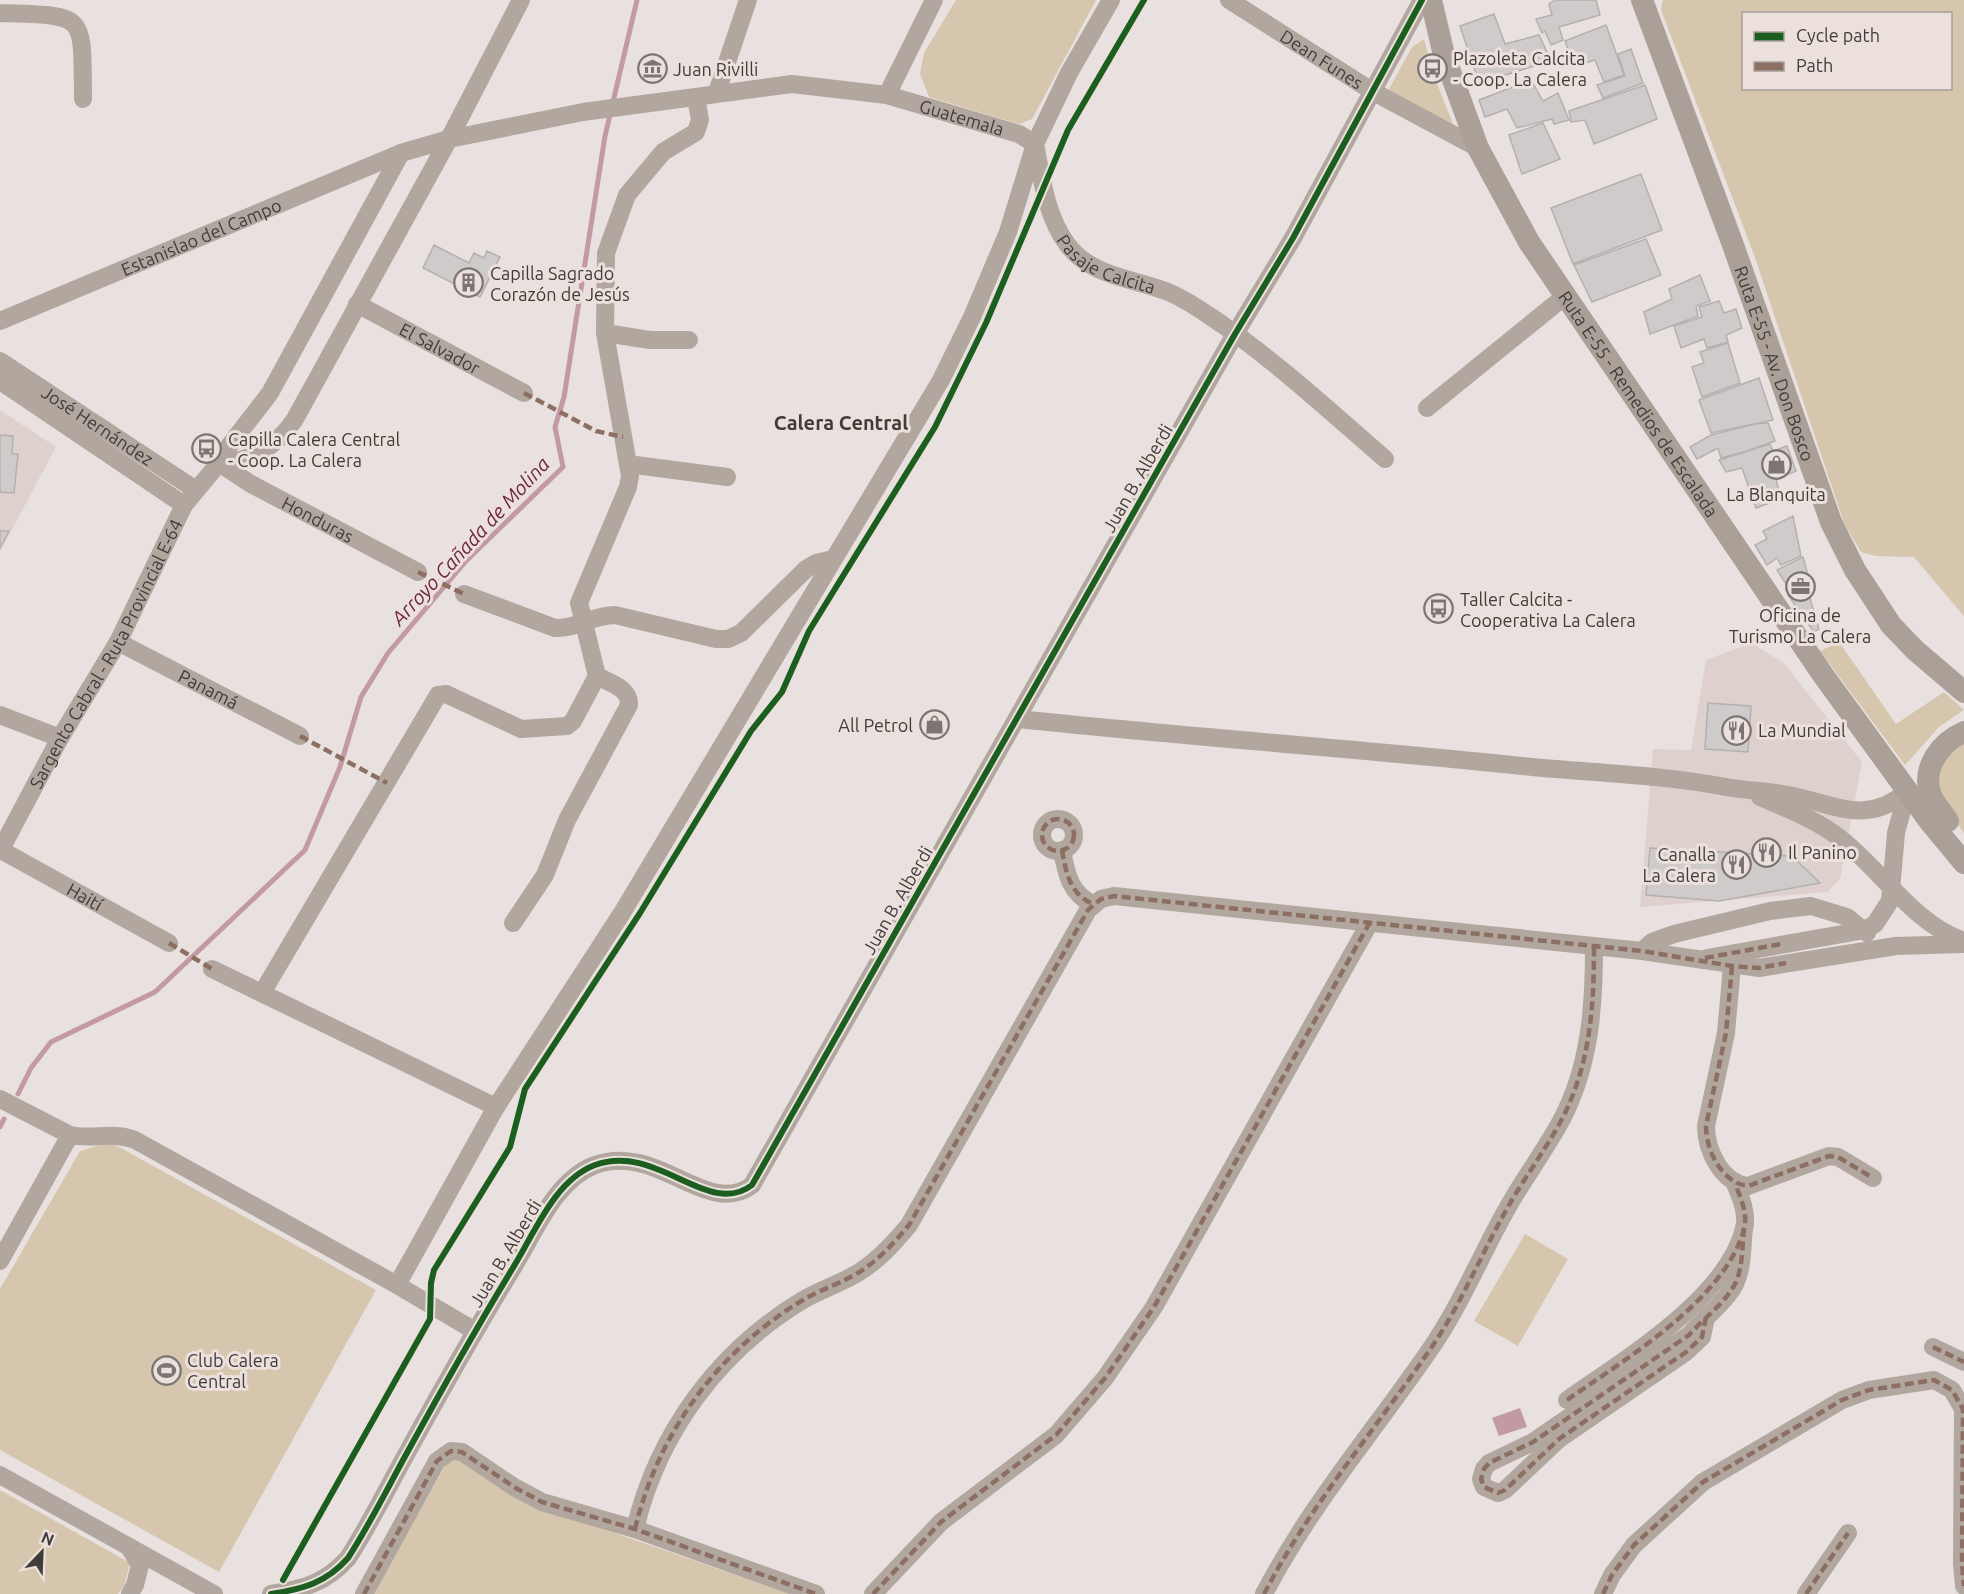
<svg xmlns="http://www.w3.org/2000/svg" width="1964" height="1594" font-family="Ubuntu,sans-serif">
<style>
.built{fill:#ded1cd}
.green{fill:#d5c6ad;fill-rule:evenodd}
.water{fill:#c39aa4}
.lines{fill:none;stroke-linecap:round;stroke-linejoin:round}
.stream{stroke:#c39aa4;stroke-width:5}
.building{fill:#d0cbcb;stroke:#b5b0b0;stroke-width:1.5}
.minor{stroke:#b2a79f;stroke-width:18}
.major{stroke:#aaa097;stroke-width:22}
.quiet{stroke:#8d6e63;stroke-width:4.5;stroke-dasharray:9 4.5;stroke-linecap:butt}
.cycleway-casing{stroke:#ebe0dc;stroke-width:10}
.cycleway{stroke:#1b5e20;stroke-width:6}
.labels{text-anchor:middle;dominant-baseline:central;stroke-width:6;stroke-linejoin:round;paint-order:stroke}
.poi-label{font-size:18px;fill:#403c3a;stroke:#ebe0dc;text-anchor:start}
.street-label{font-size:18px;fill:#403c3a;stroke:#ebe0dc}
.neighbourhood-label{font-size:20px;font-weight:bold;fill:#403c3a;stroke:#ebe0dc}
.water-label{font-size:20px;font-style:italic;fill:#6c2740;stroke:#ebe0dc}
</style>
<rect width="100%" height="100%" fill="#e8e1e0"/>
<g class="built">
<polygon points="0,410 56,447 0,552"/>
<polygon points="1751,643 1784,663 1862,762 1840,879 1827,892 1640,907 1653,749 1691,750 1706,660"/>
</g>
<g class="green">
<polygon points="956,0 1096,0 1032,119 1019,124 929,97 920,74 924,53"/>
<path d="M1663,0H1964V616L1914,557L1876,556L1861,552L1844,523L1753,252L1661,10ZM1744,14H1950V88H1744Z"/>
<polygon points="1424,39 1433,74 1454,126 1388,91 1412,47"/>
<polygon points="1839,642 1896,724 1944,692 1964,710 1939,727 1905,765 1820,651"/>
<polygon points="1964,744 1964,833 1937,794 1941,762"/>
<polygon points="110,1142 376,1290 219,1572 0,1450 0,1289 80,1151"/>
<polygon points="1525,1234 1568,1259 1518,1346 1474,1321"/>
<polygon points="458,1460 532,1504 790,1594 373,1594 447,1463"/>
<polygon points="0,1490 130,1563 124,1586 118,1594 0,1594"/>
</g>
<polygon class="water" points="1520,1408 1527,1427 1499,1436 1492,1418"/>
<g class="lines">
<g class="stream">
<polyline points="18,1094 31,1068 51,1042 155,992 305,850 340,767 361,697 388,653 466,561 563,467 555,427 564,397 605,136 637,0"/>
<polyline points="0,1127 4,1119"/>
</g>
</g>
<g class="building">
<polygon points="1555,0 1596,0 1600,15 1559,27 1563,40 1551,45 1545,31 1542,33 1536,19 1552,15 1549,4"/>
<polygon points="1494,14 1505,44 1539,35 1551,61 1479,83 1460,26"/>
<polygon points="1606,25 1624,75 1604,82 1595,60 1574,66 1565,41"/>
<polygon points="1631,49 1643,83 1603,98 1597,85 1625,76 1618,54"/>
<polygon points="1531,80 1543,101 1558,93 1569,120 1554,124 1552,119 1517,128 1507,109 1485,117 1479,100"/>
<polygon points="1645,85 1657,119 1594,144 1585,120 1571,122 1569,111"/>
<polygon points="1543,123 1560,159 1522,174 1509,135"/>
<polygon points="1641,174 1662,230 1573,264 1551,208"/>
<polygon points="1646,239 1661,275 1592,302 1574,265"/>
<polygon points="434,245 469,263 474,253 484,258 487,251 500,257 480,297 423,268"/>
<polygon points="1700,275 1710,301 1696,306 1698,316 1650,334 1644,312 1672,299 1669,289"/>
<polygon points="1719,301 1724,313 1736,309 1742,328 1726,335 1728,342 1707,348 1704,339 1681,348 1674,326 1702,317 1699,307"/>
<polygon points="1728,343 1740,383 1702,397 1692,367 1704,363 1700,352"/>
<polygon points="1759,378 1773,420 1711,433 1699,400"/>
<polygon points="1768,423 1775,441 1744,452 1721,458 1718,448 1697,459 1690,447 1711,435 1755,424"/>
<polygon points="0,435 13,436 12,454 18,454 14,493 0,492"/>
<polygon points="1770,444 1773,451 1787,446 1796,471 1776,479 1781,499 1756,508 1742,468 1726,472 1719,460"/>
<polygon points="1793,516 1801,556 1781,565 1777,558 1767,565 1755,545 1767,539 1763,531"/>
<polygon points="0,531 9,531 0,548"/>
<polygon points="1803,557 1811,587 1807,588 1819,629 1814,632 1788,595 1792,593 1777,570"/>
<polygon points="1708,703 1751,706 1748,752 1705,749"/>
<polygon points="1650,848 1792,856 1820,883 1719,901 1646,895"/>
</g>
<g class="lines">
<g class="minor">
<path id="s1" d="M1229,0L1372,91L1478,148"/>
<path d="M0,13C88,16 82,12 83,99"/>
<polyline points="717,92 748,0"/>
<polyline points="887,95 934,0"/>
<path id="s2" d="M1036,149C1042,181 1047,217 1067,244C1091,277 1133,278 1168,292C1188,300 1205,313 1223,325C1280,365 1332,413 1385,459"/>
<path id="s3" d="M357,304L524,393"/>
<path id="s4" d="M0,321L401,153L449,139L583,112L792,84L887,95L1019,134L1035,144"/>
<polyline points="605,333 650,340 689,340"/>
<path id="s5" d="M0,361L196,490"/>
<polyline points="0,381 184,505"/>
<polyline points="1427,408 1564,297"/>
<path d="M219,463C253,461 276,447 295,419L449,139L521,0"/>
<path id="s6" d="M219,463L251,484L418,572"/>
<polyline points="628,464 727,477"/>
<path d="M464,594L555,628C576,629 593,615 615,615L716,639H728L741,633L806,569L816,563L833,559"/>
<path id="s7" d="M118,642L300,736"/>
<polyline points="0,715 60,738"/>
<path d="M1018,719C1189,737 1361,749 1532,767C1596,773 1663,775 1726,787C1748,791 1772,791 1793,796C1839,806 1867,825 1908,791"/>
<path d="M1760,797C1788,809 1817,820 1841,839C1882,871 1914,924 1964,941"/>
<circle cx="1058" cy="835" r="16"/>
<path id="s8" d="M1,850L169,943"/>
<path d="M1062,850C1066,873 1070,894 1093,904"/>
<path id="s9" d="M0,851L60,738L118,642L184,505L219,463L226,450L270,393L401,153"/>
<path d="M513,923L545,875L567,820L629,705C630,688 610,683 597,676"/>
<polyline points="1642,951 1652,942 1674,934 1770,911 1811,906 1847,917 1867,933"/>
<polyline points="1707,958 1865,930 1875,924 1890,901 1896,833 1907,792"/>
<path d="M1732,966L1726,1033L1706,1126C1706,1151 1722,1183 1748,1186L1829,1156L1838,1157L1873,1178"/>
<polyline points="212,969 496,1107"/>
<polyline points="262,993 438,695 446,694 521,729 567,726 573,721 597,676 579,603 628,487 630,476 605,333 606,253 627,195 663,152 696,132 700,120 696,97"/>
<path d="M0,1099L70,1135C92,1140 113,1131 135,1140L397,1285L475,1331"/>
<polyline points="0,1261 70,1135"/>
<polyline points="397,1285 496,1107 622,913 941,380 972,317 1008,232 1035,144 1069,73 1111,0"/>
<path d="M1706,1317L1702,1337L1686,1352L1559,1439L1505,1490L1498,1493L1484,1487L1481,1479L1484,1469L1489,1463L1533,1442L1689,1335C1703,1319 1725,1303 1735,1284C1743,1268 1742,1246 1744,1228"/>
<polyline points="1933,1347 1964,1362"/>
<path d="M1567,1400C1624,1360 1726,1299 1744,1229C1748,1214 1741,1198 1735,1184"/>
<polyline points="0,1475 214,1594"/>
<path d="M635,1529C658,1433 718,1351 803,1300C820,1290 839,1284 856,1274C877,1262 894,1243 909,1225L1088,910L1101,899L1114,896L1642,951L1759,968L1896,946L1964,944"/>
<polyline points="129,1547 140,1565 135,1585 130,1594"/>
<path d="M271,1594C303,1589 326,1583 348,1558C370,1524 388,1487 408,1451C442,1389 477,1327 514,1266C535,1232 555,1180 595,1165C657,1142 708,1219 752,1185L1235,334L1293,238L1422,0"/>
<polyline points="364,1594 437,1461 451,1451 462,1452 514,1487 542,1502 635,1529 816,1594"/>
<polyline points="873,1594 941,1522 1056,1435 1105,1378 1154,1307 1369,924"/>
<path d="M1264,1594C1309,1507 1374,1431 1429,1351C1462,1304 1483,1249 1512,1200C1528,1173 1547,1147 1562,1119C1590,1065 1594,1007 1594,948"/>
<polyline points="1603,1594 1612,1575 1634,1545 1703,1482 1842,1400 1869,1390 1934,1380 1952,1390 1963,1409 1962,1564 1964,1586"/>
<polyline points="1806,1594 1848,1533"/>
</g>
<g class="major">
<path id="s10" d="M1431,0L1444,55L1478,148L1529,242L1823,675L1930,822L1964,863"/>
<path id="s11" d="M1642,0L1733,245L1831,522L1855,570L1891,625L1915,650L1964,692"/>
<path d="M1948,821C1942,812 1933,803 1930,793C1922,767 1941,742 1964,732"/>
</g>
<g class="quiet">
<polyline points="524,393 596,431 623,437"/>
<polyline points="418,572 464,594"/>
<polyline points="300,736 387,783"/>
<circle cx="1058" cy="835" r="16"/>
<path d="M1062,850C1066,873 1070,894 1093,904"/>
<polyline points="169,943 212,969"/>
<polyline points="1705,958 1781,944"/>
<path d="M1732,966L1726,1033L1706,1126C1706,1151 1722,1183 1748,1186L1829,1156L1838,1157L1873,1178"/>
<path d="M1706,1317L1702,1337L1686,1352L1559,1439L1505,1490L1498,1493L1484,1487L1481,1479L1484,1469L1489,1463L1533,1442L1689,1335C1703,1319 1725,1303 1735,1284C1743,1268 1742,1246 1744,1228"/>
<polyline points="1933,1347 1964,1362"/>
<path d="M1567,1400C1624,1360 1726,1299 1744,1229C1748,1214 1741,1198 1735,1184"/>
<path d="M635,1529C658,1433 718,1351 803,1300C820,1290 839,1284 856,1274C877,1262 894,1243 909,1225L1088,910L1101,899L1114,896L1642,951L1732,966L1759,968L1786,963"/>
<polyline points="364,1594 437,1461 451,1451 462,1452 514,1487 542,1502 635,1529 816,1594"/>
<polyline points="873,1594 941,1522 1056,1435 1105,1378 1154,1307 1369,924"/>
<path d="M1264,1594C1309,1507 1374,1431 1429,1351C1462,1304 1483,1249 1512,1200C1528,1173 1547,1147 1562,1119C1590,1065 1594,1007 1594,948"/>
<polyline points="1603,1594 1612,1575 1634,1545 1703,1482 1842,1400 1869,1390 1934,1380 1952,1390 1963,1409 1962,1564 1964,1586"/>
<polyline points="1806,1594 1848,1533"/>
</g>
<defs>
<g id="cycleway">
<polyline points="283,1580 430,1319 431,1283 434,1270 510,1147 525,1089 640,913 751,731 782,692 809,631 935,427 986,323 1068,130 1144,0"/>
<path d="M271,1594C303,1589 326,1583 348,1558C370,1524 388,1487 408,1451C442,1389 477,1327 514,1266C535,1232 555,1180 595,1165C657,1142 708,1219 752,1185L1235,334L1293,238L1422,0"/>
</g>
</defs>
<use href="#cycleway" class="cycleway-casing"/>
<use href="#cycleway" class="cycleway"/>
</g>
<defs>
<symbol id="bus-ring" viewBox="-11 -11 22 22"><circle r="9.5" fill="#ebe0dc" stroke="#7b7674" stroke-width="1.5"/><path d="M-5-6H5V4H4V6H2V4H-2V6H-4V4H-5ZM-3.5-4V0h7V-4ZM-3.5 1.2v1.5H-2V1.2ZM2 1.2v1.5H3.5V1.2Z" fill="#7b7674"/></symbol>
<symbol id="museum-ring" viewBox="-11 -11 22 22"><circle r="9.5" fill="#ebe0dc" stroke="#7b7674" stroke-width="1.5"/><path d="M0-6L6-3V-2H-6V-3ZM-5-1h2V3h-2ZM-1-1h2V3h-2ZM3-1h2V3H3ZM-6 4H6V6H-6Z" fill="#7b7674"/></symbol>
<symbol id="building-ring" viewBox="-11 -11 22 22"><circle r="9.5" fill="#ebe0dc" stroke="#7b7674" stroke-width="1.5"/><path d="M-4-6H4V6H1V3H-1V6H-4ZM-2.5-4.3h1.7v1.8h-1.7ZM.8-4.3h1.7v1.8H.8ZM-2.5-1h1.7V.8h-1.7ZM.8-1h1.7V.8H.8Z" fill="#7b7674"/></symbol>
<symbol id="shop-ring" viewBox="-11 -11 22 22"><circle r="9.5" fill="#ebe0dc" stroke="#7b7674" stroke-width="1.5"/><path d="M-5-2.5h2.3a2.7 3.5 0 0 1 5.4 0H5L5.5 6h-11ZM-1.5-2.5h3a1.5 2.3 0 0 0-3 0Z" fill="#7b7674"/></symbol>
<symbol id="office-ring" viewBox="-11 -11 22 22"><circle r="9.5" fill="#ebe0dc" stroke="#7b7674" stroke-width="1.5"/><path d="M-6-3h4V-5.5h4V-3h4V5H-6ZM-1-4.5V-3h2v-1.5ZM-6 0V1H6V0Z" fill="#7b7674"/></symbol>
<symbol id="restaurant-ring" viewBox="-11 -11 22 22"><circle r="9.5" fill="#ebe0dc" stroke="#7b7674" stroke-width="1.5"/><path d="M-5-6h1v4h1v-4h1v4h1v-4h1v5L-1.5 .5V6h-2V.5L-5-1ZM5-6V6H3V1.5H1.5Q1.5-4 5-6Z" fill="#7b7674"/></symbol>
<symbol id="stadium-ring" viewBox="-11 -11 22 22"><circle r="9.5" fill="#ebe0dc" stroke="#7b7674" stroke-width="1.5"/><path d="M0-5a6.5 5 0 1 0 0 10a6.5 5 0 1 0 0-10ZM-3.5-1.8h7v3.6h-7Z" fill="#7b7674"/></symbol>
</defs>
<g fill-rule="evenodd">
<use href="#bus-ring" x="1416" y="52" width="33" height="33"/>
<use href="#museum-ring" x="636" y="52" width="33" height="33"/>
<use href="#building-ring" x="452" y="266" width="33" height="33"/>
<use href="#bus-ring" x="190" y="432" width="33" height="33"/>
<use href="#shop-ring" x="1760" y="448" width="33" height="33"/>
<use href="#office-ring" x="1784" y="570" width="33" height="33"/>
<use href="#bus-ring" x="1422" y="592" width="33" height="33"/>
<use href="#shop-ring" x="918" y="708" width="33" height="33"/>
<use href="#restaurant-ring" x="1720" y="714" width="33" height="33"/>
<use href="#restaurant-ring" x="1750" y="836" width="33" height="33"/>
<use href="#restaurant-ring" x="1720" y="848" width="33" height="33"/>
<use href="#stadium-ring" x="150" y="1354" width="33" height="33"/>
</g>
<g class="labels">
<g class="poi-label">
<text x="1453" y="58">Plazoleta Calcita<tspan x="1453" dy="21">- Coop. La Calera</tspan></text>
<text x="673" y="69">Juan Rivilli</text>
<text x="490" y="273">Capilla Sagrado<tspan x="490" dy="21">Corazón de Jesús</tspan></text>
<text x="228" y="439">Capilla Calera Central<tspan x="228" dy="21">- Coop. La Calera</tspan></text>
<text x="1776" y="494" text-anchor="middle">La Blanquita</text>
<text x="1460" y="599">Taller Calcita -<tspan x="1460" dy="21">Cooperativa La Calera</tspan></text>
<text x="1800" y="615" text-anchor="middle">Oficina de<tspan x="1800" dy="21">Turismo La Calera</tspan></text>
<text x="913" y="725" text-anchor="end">All Petrol</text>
<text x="1758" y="730">La Mundial</text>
<text x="1788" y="852">Il Panino</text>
<text x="1716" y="854" text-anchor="end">Canalla<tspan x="1716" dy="21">La Calera</tspan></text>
<text x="187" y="1360">Club Calera<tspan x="187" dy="21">Central</tspan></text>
</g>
<g class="street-label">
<text stroke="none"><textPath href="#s1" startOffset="110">Dean Funes</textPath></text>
<text stroke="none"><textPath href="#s4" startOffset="1006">Guatemala</textPath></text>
<text stroke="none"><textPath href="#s4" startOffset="218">Estanislao del Campo</textPath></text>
<text stroke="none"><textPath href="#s2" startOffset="146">Pasaje Calcita</textPath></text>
<text stroke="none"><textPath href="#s3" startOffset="94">El Salvador</textPath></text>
<text stroke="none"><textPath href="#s11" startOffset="387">Ruta E-55 - Av. Don Bosco</textPath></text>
<text stroke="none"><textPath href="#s10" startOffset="458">Ruta E-55 - Remedios de Escalada</textPath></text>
<text stroke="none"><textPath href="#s5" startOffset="117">José Hernández</textPath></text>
<text transform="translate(1137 478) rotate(-60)">Juan B. Alberdi</text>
<text stroke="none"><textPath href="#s6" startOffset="114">Honduras</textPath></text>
<text stroke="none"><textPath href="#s9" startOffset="224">Sargento Cabral - Ruta Provincial E-64</textPath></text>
<text stroke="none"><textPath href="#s7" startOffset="102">Panamá</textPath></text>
<text stroke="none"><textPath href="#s8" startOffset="96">Haití</textPath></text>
<text transform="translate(897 900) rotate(-60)">Juan B. Alberdi</text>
<text transform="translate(505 1253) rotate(-59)">Juan B. Alberdi</text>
</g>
<g class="neighbourhood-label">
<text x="841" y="422">Calera Central</text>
</g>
<g class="water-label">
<text transform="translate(470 541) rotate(-47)">Arroyo Cañada de Molina</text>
</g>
</g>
<rect x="1742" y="12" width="210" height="78" fill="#ebe0dc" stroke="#a79e9b" stroke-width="1.5"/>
<rect x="1754" y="32" width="30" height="9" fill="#1b5e20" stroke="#a79e9b" stroke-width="1.5"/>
<text x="1796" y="42" font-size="18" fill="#403c3a">Cycle path</text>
<rect x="1754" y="62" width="30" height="9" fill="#8d6e63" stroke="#a79e9b" stroke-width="1.5"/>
<text x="1796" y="72" font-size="18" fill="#403c3a">Path</text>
<g transform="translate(42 1552) rotate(23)" stroke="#ebe0dc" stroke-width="4.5" paint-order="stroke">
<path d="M0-4.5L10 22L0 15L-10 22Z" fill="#403c3a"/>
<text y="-9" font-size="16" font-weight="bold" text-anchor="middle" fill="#403c3a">N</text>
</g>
</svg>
